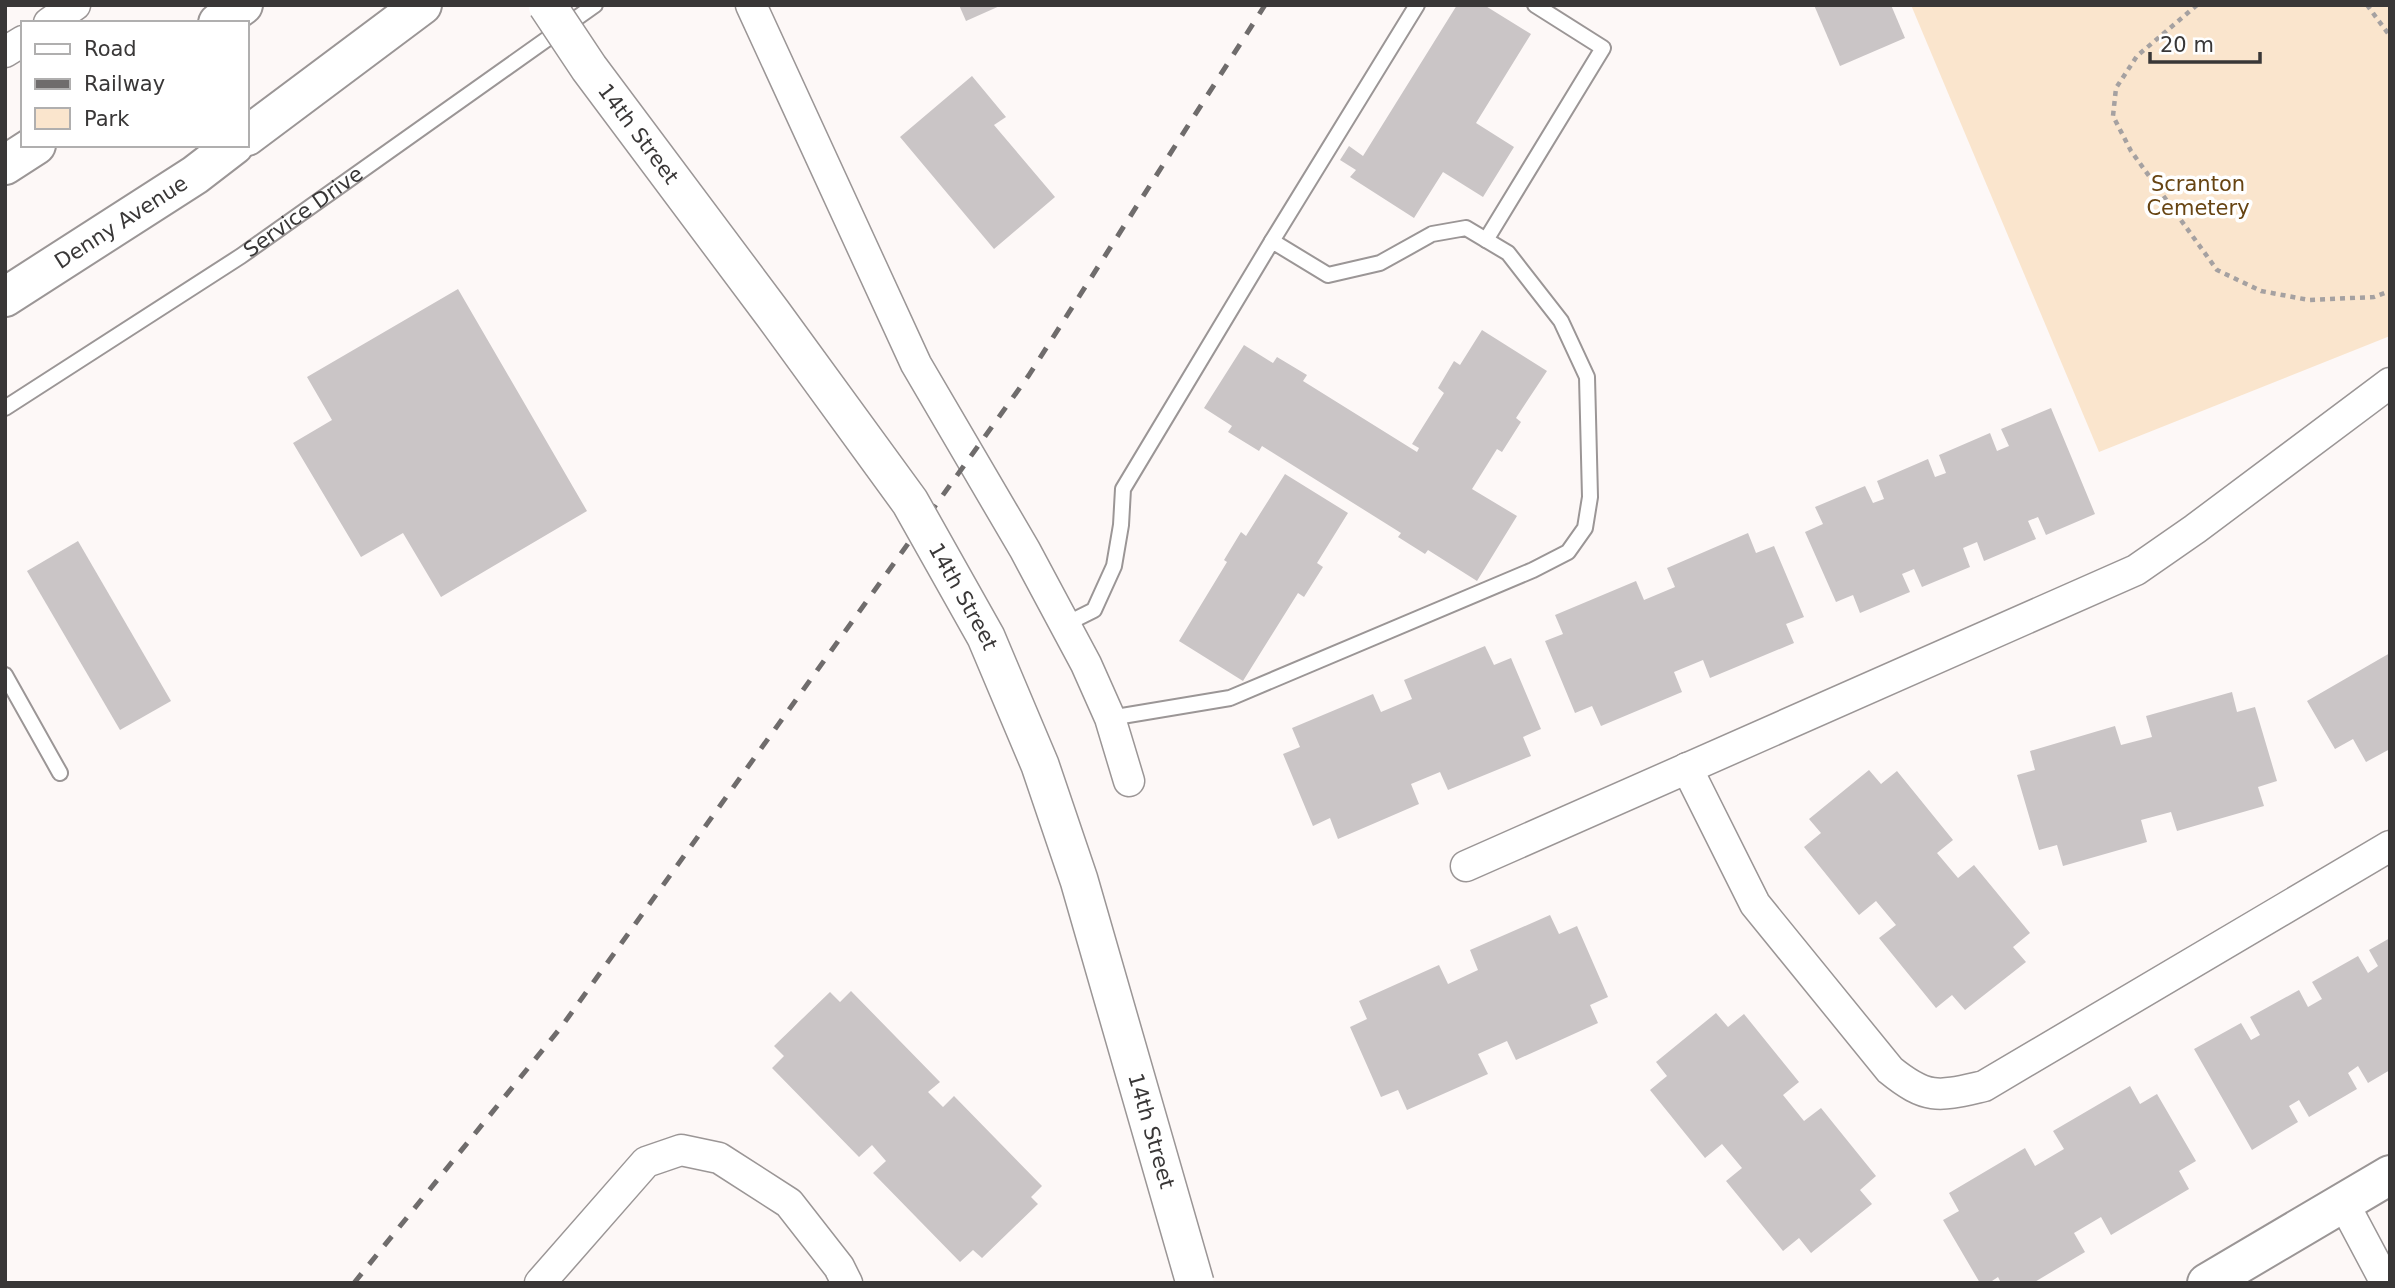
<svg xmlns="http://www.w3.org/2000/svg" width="2395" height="1288" font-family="'DejaVu Sans',sans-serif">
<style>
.green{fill:#fae5cd}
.building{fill:#cac5c6}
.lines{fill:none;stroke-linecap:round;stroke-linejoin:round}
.service-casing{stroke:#9b9696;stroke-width:18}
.minor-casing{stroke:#9b9696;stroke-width:33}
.secondary-casing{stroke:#9b9696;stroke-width:42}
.primary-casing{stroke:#9b9696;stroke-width:42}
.path{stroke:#a5a1a1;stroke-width:4.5;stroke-dasharray:5 5;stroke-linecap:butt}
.service{stroke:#fff;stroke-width:14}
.minor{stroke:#fff;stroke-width:30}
.secondary{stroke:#fff;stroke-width:38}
.primary{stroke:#fff;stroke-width:38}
.rail{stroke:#6f6c6c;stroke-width:5;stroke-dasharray:12 12;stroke-linecap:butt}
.tertiary-bridge-casing{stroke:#9b9696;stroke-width:40;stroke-linecap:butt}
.tertiary-bridge{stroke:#fff;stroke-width:37}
.labels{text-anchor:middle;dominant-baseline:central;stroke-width:7;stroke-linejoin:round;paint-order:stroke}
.street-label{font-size:21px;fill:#393737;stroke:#fff}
.park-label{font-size:21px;fill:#674412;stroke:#fff}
</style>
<rect width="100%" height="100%" fill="#fdf8f7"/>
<polygon class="green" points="1911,5 2390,5 2390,336 2099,452"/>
<g class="building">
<polygon points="959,5 1002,5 966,21"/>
<polygon points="1457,5 1484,5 1531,34 1476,123 1514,147 1483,197 1443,172 1414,218 1350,177 1356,170 1340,160 1349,146 1363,156"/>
<polygon points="1814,5 1891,5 1905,38 1840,66"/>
<polygon points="972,76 1006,117 994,125 1055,197 994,249 900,137"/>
<polygon points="458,289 587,511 441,597 403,533 361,557 293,443 332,420 307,377"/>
<polygon points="1482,330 1547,371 1516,418 1521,422 1502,452 1497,449 1472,489 1517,516 1477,581 1428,550 1425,554 1398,537 1401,533 1262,446 1259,451 1228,432 1232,426 1204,408 1244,345 1273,363 1277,357 1307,375 1303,381 1417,452 1419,448 1412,444 1444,393 1438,388 1454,361 1460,365"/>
<polygon points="2051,408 2095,514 2046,535 2038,517 2028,521 2036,539 1984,561 1977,542 1963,548 1970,567 1922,587 1914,569 1902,574 1910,592 1860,613 1853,595 1836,602 1805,532 1823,524 1815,507 1865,486 1873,503 1884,499 1877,481 1928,459 1935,477 1946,473 1939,455 1990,433 1997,451 2009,446 2001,429"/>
<polygon points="1285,474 1348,513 1317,563 1323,567 1304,597 1298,593 1243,681 1179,641 1227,562 1224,560 1241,532 1246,536"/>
<polygon points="1748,533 1756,553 1774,546 1804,617 1786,624 1794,643 1710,678 1703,660 1674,672 1682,692 1601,726 1592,706 1575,713 1545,641 1563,634 1555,615 1636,581 1644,600 1675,587 1667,568"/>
<polygon points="78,541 171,701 120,730 27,571"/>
<polygon points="1485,646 1494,665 1511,658 1541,729 1523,737 1531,756 1448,790 1440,772 1411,784 1419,804 1338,839 1330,818 1313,826 1283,754 1300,747 1292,728 1373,694 1381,712 1412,699 1404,680"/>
<polygon points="2390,653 2390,749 2366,762 2353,739 2335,749 2307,701"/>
<polygon points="2232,692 2237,712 2255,707 2277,781 2258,787 2264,806 2177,831 2171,812 2141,820 2147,842 2063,866 2057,845 2039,850 2017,775 2035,770 2030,751 2115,726 2121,745 2152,737 2146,716"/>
<polygon points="1869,770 1881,784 1897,771 1953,840 1937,853 1958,878 1974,865 2030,933 2013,947 2026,962 1965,1010 1952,995 1936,1008 1879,938 1896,925 1876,901 1859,915 1804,847 1821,833 1809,819"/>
<polygon points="1550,915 1559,934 1577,926 1608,997 1590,1005 1598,1023 1516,1060 1507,1041 1478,1054 1488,1074 1407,1110 1398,1090 1381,1097 1350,1027 1367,1019 1359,1001 1439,965 1448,984 1478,970 1470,950"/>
<polygon points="2390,938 2390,1070 2368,1083 2358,1066 2348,1073 2357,1089 2309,1117 2299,1100 2289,1106 2298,1122 2252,1150 2194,1049 2241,1023 2251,1040 2260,1035 2250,1017 2299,990 2308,1007 2322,999 2312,982 2358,956 2368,973 2378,966 2369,950"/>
<polygon points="851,991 940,1082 928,1092 943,1107 954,1096 1042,1186 1031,1197 1038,1204 982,1258 973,1250 960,1262 873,1173 886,1161 872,1145 859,1157 772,1068 784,1056 774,1046 830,992 840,1002"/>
<polygon points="1716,1013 1728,1027 1744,1014 1799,1082 1783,1095 1804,1121 1821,1108 1876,1176 1860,1190 1872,1204 1811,1253 1799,1238 1783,1251 1726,1181 1742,1168 1722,1144 1705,1158 1650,1090 1667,1076 1656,1062"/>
<polygon points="2130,1086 2140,1104 2157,1094 2196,1161 2179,1171 2189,1189 2111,1235 2101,1217 2074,1233 2085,1252 2033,1283 2001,1283 1998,1277 1989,1283 1980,1283 1943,1220 1959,1211 1949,1193 2025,1148 2035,1166 2064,1149 2053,1131"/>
</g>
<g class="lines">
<defs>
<g id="service">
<polyline points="1486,240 1603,48 1535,5"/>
<polyline points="1272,241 1417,5"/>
<path id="s1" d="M5,408L241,256L595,5"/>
<polyline points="1066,624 1094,610 1114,566 1121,525 1123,489 1272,241 1328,275 1380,263 1432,234 1466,228 1508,253 1561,321 1587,377 1590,497 1585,528 1568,552 1533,570 1230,698 1110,718"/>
<polyline points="5,675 60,773"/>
</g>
<g id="minor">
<polyline points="751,5 916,364 1025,550 1086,664 1110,718 1129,781"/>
<polyline points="49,23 75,5"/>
<polyline points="5,52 23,41"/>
<path d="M1687,768L1755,904L1890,1070C1928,1101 1940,1096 1984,1086L2390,846"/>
<polyline points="1466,866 2136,570 2195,529 2390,383"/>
<polyline points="2343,1202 2386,1283"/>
<polyline points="540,1283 646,1162 681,1150 719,1158 789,1203 839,1267 847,1283"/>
</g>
<polyline id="secondary" points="2207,1283 2390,1175"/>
<g id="primary">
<polyline points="218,23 243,5"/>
<polyline points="247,136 422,5"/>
<polyline points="5,165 36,145"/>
<path id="s2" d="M5,297L195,175L234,145"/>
</g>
</defs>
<use href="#service" class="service-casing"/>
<use href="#minor" class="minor-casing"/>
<use href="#secondary" class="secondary-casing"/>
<use href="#primary" class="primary-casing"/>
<g class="path">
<polyline points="2197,5 2137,56 2116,88 2113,116 2131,151 2217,270 2261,291 2309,300 2374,297 2390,291"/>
<polyline points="2367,5 2390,36"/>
</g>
<use href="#service" class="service"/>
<use href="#minor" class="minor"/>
<use href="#secondary" class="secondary"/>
<use href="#primary" class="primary"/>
<polyline class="rail" points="354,1283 562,1026 1029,375 1265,5"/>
<defs>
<g id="tertiary-bridge">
<path id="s3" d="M547,5L589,68L773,314L910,502L986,637L1040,765L1079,880L1195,1283"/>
</g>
</defs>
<use href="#tertiary-bridge" class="tertiary-bridge-casing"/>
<use href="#tertiary-bridge" class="tertiary-bridge"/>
</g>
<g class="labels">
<g class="street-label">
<text stroke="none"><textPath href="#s3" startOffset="158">14th Street</textPath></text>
<text stroke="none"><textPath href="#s1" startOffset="357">Service Drive</textPath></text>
<text stroke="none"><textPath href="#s2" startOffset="138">Denny Avenue</textPath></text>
<text stroke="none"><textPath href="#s3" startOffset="724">14th Street</textPath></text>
<text stroke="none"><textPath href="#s3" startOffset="1292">14th Street</textPath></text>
</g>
<g class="park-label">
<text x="2198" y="184">Scranton<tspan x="2198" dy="24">Cemetery</tspan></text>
</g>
</g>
<rect width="2395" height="1288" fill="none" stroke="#393737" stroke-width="14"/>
<rect x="21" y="21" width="228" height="126" fill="#ffffff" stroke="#b0afaf" stroke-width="2"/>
<rect x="35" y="44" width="35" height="10" fill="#ffffff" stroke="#b0afaf" stroke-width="2"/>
<text x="84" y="56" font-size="21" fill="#393737">Road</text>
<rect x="35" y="79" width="35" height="10" fill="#6f6c6c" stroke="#b0afaf" stroke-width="2"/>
<text x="84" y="91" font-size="21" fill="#393737">Railway</text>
<rect x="35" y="108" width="35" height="21" fill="#fae5cd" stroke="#b0afaf" stroke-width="2"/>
<text x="84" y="126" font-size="21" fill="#393737">Park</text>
<path d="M2150 52v10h110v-10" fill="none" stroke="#393737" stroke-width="3.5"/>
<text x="2160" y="52" font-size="21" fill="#393737" stroke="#ffffff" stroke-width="5" paint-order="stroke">20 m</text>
</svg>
